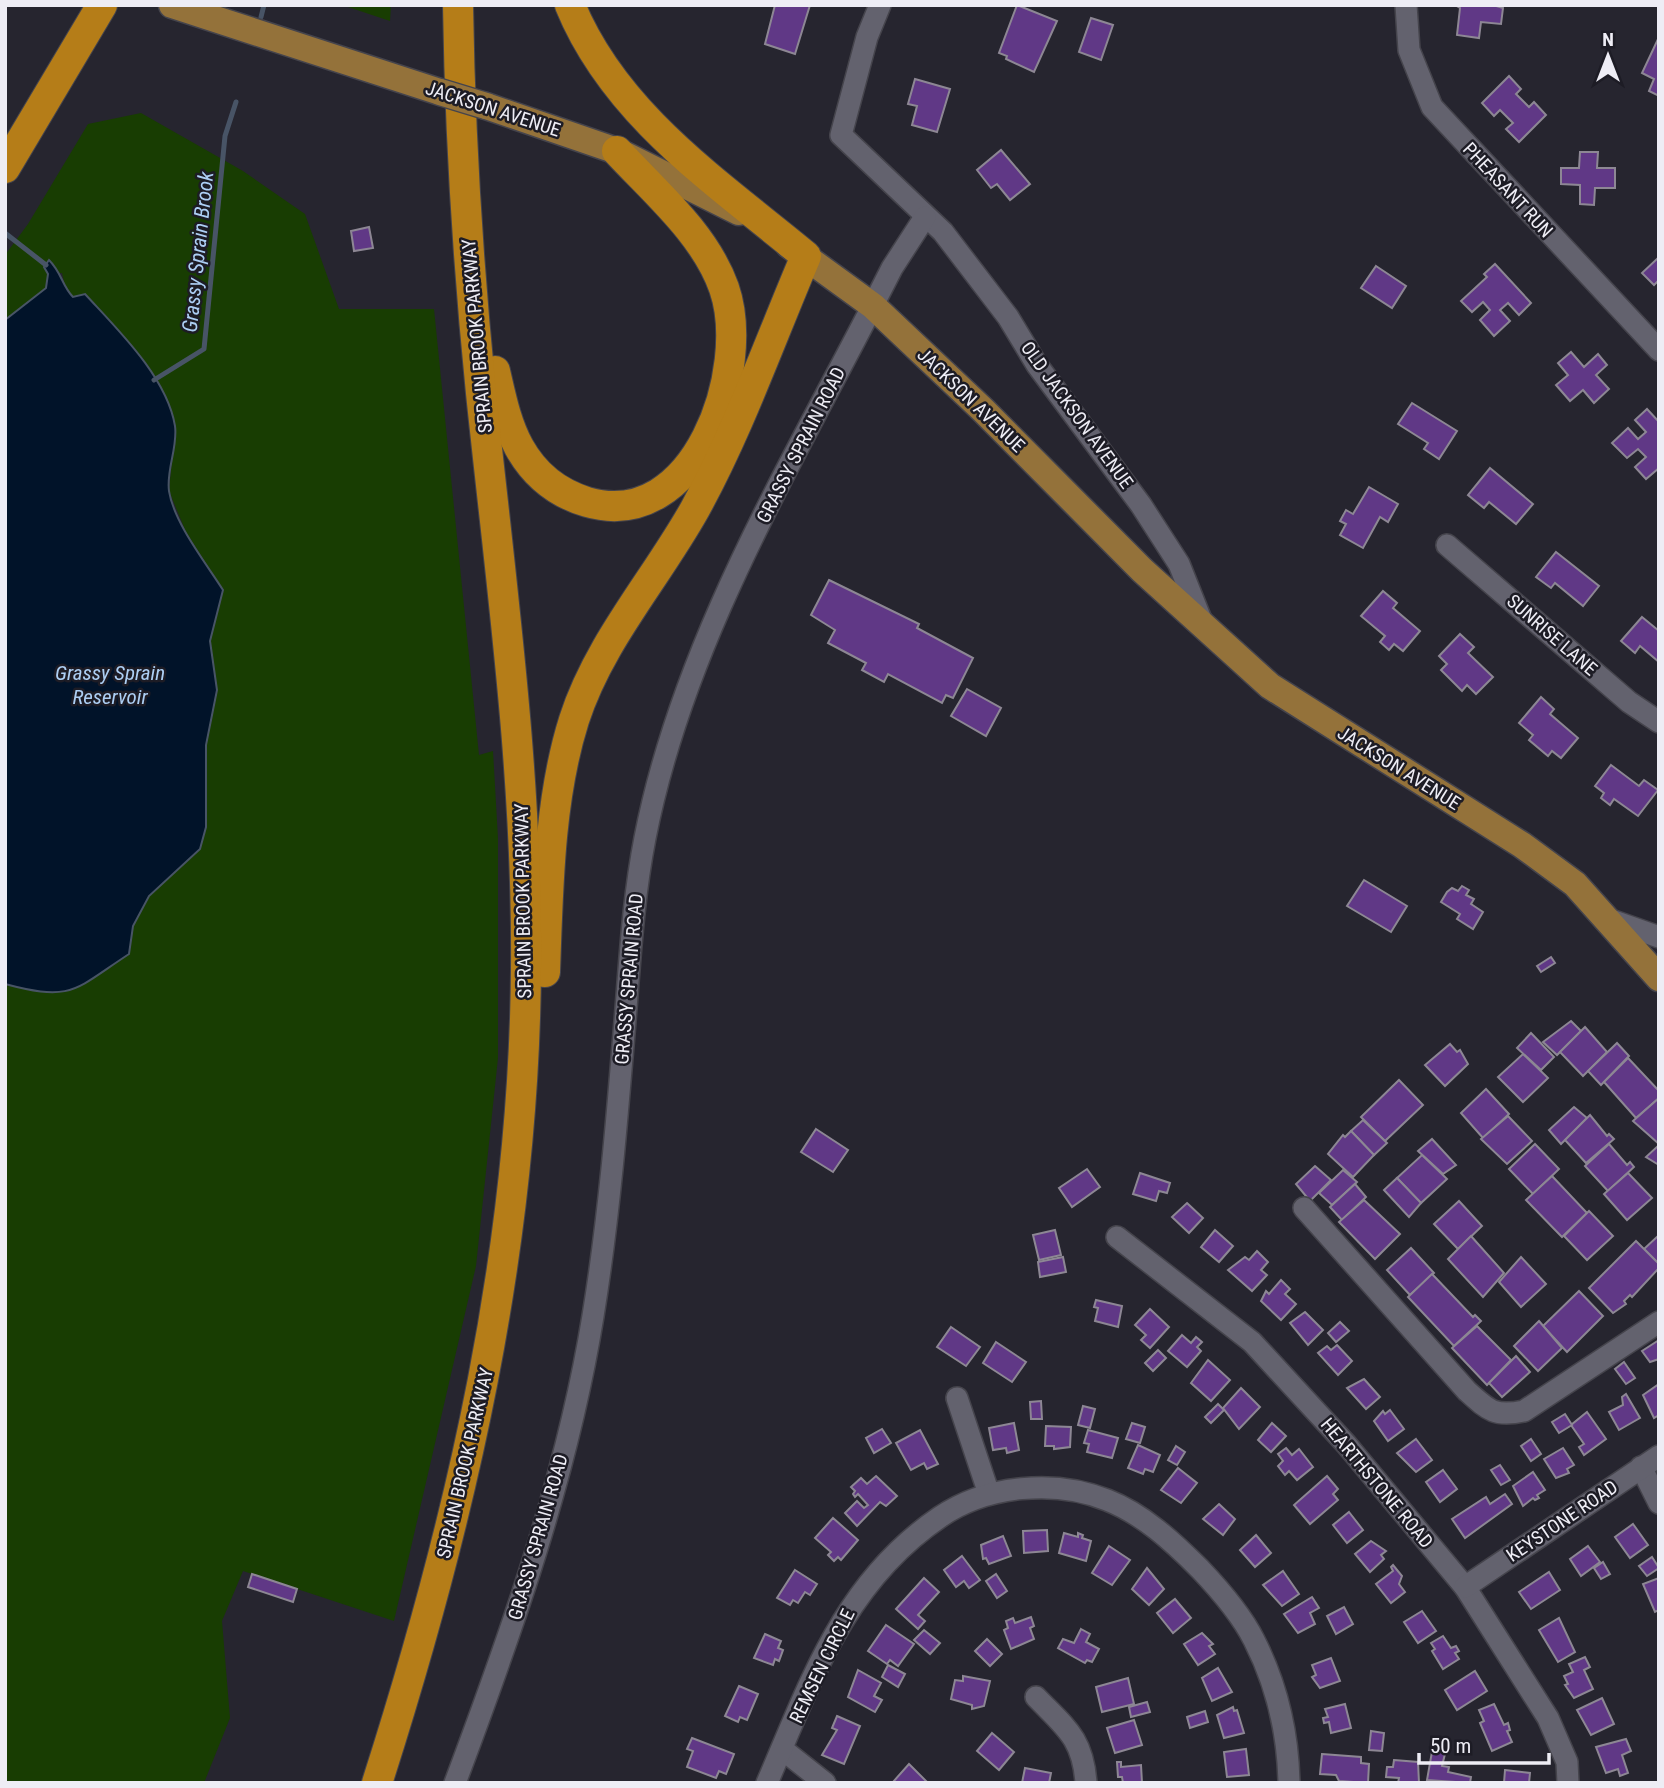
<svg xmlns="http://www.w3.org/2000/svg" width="1664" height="1788" font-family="'Roboto Condensed',sans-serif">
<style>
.green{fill:#183d02}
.water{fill:#011329;stroke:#485466;stroke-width:2}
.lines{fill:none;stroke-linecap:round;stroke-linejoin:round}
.stream{stroke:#485466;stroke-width:5}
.building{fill:#603886;stroke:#8d8794;stroke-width:2}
.minor-casing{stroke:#45444c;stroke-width:24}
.major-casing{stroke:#45444c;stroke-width:29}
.highway-casing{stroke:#45444c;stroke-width:32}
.minor{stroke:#63626e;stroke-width:21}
.major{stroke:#94723a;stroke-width:26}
.highway{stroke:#b57d18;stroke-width:30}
.major-bridge-casing{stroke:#45444c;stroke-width:29;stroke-linecap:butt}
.major-bridge{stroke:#94723a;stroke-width:26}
.labels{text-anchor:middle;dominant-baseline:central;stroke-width:5;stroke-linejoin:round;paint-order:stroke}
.street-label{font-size:19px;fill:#eeedf5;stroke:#1d1c25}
.water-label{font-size:21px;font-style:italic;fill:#adcff4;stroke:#1d1c25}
</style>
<rect width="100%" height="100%" fill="#26252f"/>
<g class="green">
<polygon points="342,5 391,5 390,21"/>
<polygon points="141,113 243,171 305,214 339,309 434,309 479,755 493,751 498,838 498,1058 476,1266 394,1621 243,1571 222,1621 230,1718 204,1783 5,1783 5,616 206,827 206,745 217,690 210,641 223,590 186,532 169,491 175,427 161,391 136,350 66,290 62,273 48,274 46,288 5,320 5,255 28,224 88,124"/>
</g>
<path class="water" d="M49,260C62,273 62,286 73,297L85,294C117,329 167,377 175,426C178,447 166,470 169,491C174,523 206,563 223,590L210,641L217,690L206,745V827L200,849L149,896L133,926L129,954C74,990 73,1002 5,984V320L46,288L48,274L44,267Z"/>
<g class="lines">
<g class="stream">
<polyline points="261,17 264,5"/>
<polyline points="5,233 46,265"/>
<polyline points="154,380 204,349 225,136 236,102"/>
</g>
</g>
<g class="building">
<polygon points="775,5 810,5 795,54 765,44"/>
<polygon points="1017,5 1057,21 1034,72 1006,59 1007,56 999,53"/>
<polygon points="1455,5 1493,5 1503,8 1501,24 1481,22 1479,38 1457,35 1460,8"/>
<polygon points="1091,18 1113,25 1101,60 1079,52"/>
<polygon points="1659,37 1659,96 1649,91 1654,79 1642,73"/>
<polygon points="1509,76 1521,89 1516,94 1529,107 1534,102 1546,115 1519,142 1506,129 1513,123 1500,110 1494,116 1482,103"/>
<polygon points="915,79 950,89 937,132 912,125 917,106 908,104"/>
<polygon points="1001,150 1030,184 1010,200 997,184 991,188 977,170"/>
<polygon points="1580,152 1598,152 1597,168 1615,168 1615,188 1595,188 1594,205 1580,204 1580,185 1561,184 1561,168 1579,168"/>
<polygon points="369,227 373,248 354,251 351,231"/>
<polygon points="1659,257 1659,280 1654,285 1642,273"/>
<polygon points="1495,264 1531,303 1519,315 1508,303 1500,310 1510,321 1494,336 1480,320 1490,310 1483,302 1472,312 1461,301 1487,277 1484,274"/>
<polygon points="1376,266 1406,286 1392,308 1361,288"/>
<polygon points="1571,352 1584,367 1598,354 1607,365 1596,375 1609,389 1594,403 1583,390 1570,401 1556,385 1568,375 1558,363"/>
<polygon points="1412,403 1457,431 1439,459 1424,449 1428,443 1398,424"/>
<polygon points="1647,409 1659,422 1659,468 1646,479 1635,467 1646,457 1638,449 1627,458 1612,443 1628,428 1638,439 1646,432 1635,420"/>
<polygon points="1490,468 1533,504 1516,524 1489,502 1484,508 1468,495"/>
<polygon points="1369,487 1398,504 1388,522 1380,517 1363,548 1340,535 1346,524 1340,521 1346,510 1353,514"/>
<polygon points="1556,552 1599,586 1583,606 1555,583 1551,588 1536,577"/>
<polygon points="829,580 919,624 917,628 973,658 953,698 946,695 942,703 888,674 884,682 862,670 866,663 828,643 835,630 811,615"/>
<polygon points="1383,591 1397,603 1393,608 1420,631 1403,651 1394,644 1389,650 1380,642 1385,636 1361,616"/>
<polygon points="1642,617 1659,631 1659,662 1640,646 1635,653 1621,641"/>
<polygon points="1460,634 1474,647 1468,653 1493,677 1476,694 1467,685 1462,691 1441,670 1447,664 1439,656"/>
<polygon points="967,689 1001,708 986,736 951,716"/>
<polygon points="1541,697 1554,709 1550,714 1578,738 1561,758 1552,751 1548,756 1529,740 1533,735 1519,723"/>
<polygon points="1611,765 1639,786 1644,780 1658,790 1638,816 1614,799 1610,805 1601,798 1604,793 1595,786"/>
<polygon points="1364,880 1407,906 1391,932 1347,906"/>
<polygon points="1462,886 1469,890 1466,895 1474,899 1471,904 1483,912 1473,929 1457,919 1460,914 1441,902 1447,892 1452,888 1458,891"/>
<polygon points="1551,957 1555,963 1541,972 1537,966"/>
<polygon points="1571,1021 1581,1031 1557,1055 1543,1042"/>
<polygon points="1585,1027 1607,1052 1583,1076 1560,1052"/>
<polygon points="1531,1033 1554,1057 1541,1070 1517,1048"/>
<polygon points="1617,1043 1629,1056 1601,1085 1588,1071"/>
<polygon points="1450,1044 1457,1052 1460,1050 1468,1064 1445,1086 1425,1065"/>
<polygon points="1523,1054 1548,1078 1523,1102 1498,1077"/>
<polygon points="1628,1058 1659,1091 1659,1098 1636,1118 1604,1082"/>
<polygon points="1399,1080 1423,1105 1385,1141 1361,1117"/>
<polygon points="1486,1089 1509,1114 1483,1138 1461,1113"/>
<polygon points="1659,1098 1659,1144 1633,1121"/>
<polygon points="1574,1107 1587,1118 1561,1144 1549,1130"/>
<polygon points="1590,1115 1607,1136 1609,1134 1614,1139 1586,1163 1565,1140"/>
<polygon points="1508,1116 1532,1141 1507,1164 1481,1139"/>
<polygon points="1363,1120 1387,1143 1374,1155 1351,1131"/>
<polygon points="816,1129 848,1150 833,1172 801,1152"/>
<polygon points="1351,1131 1374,1155 1353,1177 1328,1154 1343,1135 1345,1137"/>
<polygon points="1432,1139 1456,1165 1443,1174 1418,1151"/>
<polygon points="1535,1144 1559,1169 1533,1194 1509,1169"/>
<polygon points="1609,1144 1627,1165 1630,1162 1634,1167 1608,1191 1585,1166"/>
<polygon points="1659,1145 1659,1165 1646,1157"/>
<polygon points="1422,1155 1447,1179 1421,1203 1397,1178"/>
<polygon points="1315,1166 1331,1180 1310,1201 1296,1184"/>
<polygon points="1087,1169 1100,1187 1072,1207 1059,1188"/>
<polygon points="1343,1170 1357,1182 1332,1205 1319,1193"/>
<polygon points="1140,1173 1170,1183 1167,1193 1159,1191 1156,1201 1133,1194"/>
<polygon points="1628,1173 1652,1198 1627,1220 1604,1194"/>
<polygon points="1552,1176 1587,1213 1562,1237 1526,1200"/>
<polygon points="1397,1178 1421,1203 1409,1217 1384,1190"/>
<polygon points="1355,1184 1366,1197 1342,1220 1330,1207"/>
<polygon points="1364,1200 1400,1234 1375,1259 1339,1222"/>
<polygon points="1459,1201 1482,1226 1458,1249 1434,1224"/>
<polygon points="1187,1203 1203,1218 1189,1233 1172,1217"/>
<polygon points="1589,1211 1613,1236 1587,1260 1564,1236"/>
<polygon points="1055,1230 1061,1255 1039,1260 1033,1235"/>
<polygon points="1215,1230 1233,1246 1219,1262 1201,1247"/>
<polygon points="1659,1235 1659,1264 1644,1249"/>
<polygon points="1471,1236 1504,1273 1483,1297 1448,1259"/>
<polygon points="1636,1241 1659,1264 1659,1268 1632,1297 1630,1295 1624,1301 1626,1304 1613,1313 1589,1288"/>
<polygon points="1411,1248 1434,1273 1410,1295 1387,1270"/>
<polygon points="1257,1251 1268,1262 1261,1270 1267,1275 1252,1291 1228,1270 1245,1257 1249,1260"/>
<polygon points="1063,1257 1066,1272 1040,1277 1038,1262"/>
<polygon points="1521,1257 1546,1284 1521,1307 1499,1282"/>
<polygon points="1432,1274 1473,1317 1475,1315 1481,1321 1454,1346 1408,1297"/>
<polygon points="1281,1280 1290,1289 1285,1294 1296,1304 1281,1320 1261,1301 1266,1291 1269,1294"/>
<polygon points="1579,1291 1603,1316 1567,1352 1543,1326"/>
<polygon points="1096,1300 1122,1306 1118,1327 1095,1321 1098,1308 1094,1307"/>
<polygon points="1150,1309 1169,1327 1150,1348 1141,1340 1146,1335 1135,1325"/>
<polygon points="1305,1312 1323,1330 1308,1345 1290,1323"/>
<polygon points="1539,1321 1562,1348 1538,1371 1514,1346"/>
<polygon points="1340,1322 1349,1331 1336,1342 1328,1333"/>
<polygon points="1477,1326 1511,1360 1487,1385 1452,1348"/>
<polygon points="951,1327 980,1347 966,1366 937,1347"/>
<polygon points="1182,1335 1191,1343 1196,1337 1202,1342 1197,1347 1201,1351 1187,1367 1168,1351"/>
<polygon points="1659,1340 1659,1359 1650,1362 1642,1351"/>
<polygon points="996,1342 1026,1362 1012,1382 983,1363"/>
<polygon points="1337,1345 1352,1361 1338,1375 1318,1353 1327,1346 1331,1350"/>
<polygon points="1158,1350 1166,1358 1153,1371 1145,1363"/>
<polygon points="1516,1356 1530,1372 1502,1397 1489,1383"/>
<polygon points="1208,1360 1230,1380 1211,1401 1191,1383"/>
<polygon points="1624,1362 1635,1378 1626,1384 1615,1369"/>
<polygon points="1364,1379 1380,1397 1366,1409 1347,1388"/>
<polygon points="1659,1384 1659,1415 1654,1418 1643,1395"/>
<polygon points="1241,1388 1260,1407 1239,1429 1223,1408"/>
<polygon points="1626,1394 1640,1418 1619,1430 1609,1412 1623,1405 1622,1397"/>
<polygon points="1041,1401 1042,1419 1031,1419 1030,1402"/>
<polygon points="1218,1404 1224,1410 1211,1423 1205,1417"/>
<polygon points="1083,1406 1095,1409 1090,1428 1078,1425"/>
<polygon points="1390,1410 1404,1429 1388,1441 1374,1421 1383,1411 1385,1414"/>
<polygon points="1587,1412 1606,1439 1584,1455 1579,1447 1584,1444 1571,1425"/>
<polygon points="1565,1414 1572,1425 1559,1433 1552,1422"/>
<polygon points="1014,1423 1019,1450 1007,1453 1006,1448 993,1450 989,1428"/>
<polygon points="1132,1423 1145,1427 1140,1443 1126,1439"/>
<polygon points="1272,1423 1286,1436 1271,1452 1258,1440"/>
<polygon points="1046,1426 1071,1427 1070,1447 1054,1449 1054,1446 1045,1446"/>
<polygon points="882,1429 891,1443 874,1453 866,1438"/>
<polygon points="920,1430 938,1464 927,1469 924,1463 911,1470 896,1443"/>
<polygon points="1088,1430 1118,1438 1112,1458 1087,1452 1089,1444 1084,1443"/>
<polygon points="1416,1439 1432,1460 1416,1472 1397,1453"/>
<polygon points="1531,1439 1541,1454 1531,1461 1521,1446"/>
<polygon points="1138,1445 1160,1455 1153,1472 1145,1469 1143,1474 1128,1468"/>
<polygon points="1176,1446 1185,1452 1177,1465 1168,1460"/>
<polygon points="1286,1448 1292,1455 1299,1449 1313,1467 1297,1480 1289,1471 1285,1475 1278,1466 1283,1461 1278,1454"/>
<polygon points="1563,1448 1574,1465 1567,1469 1569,1473 1556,1478 1544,1459"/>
<polygon points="1500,1465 1510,1480 1501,1485 1491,1470"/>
<polygon points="1178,1468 1197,1483 1181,1503 1161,1490"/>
<polygon points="1443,1470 1457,1489 1440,1502 1426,1482"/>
<polygon points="1533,1472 1545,1490 1537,1495 1539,1498 1535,1500 1533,1498 1523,1506 1513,1486"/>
<polygon points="876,1476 897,1496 886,1506 880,1502 857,1526 845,1513 857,1501 864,1508 868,1505 858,1494 855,1497 853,1494 855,1491 851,1487 861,1478 867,1484"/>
<polygon points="1327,1476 1338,1489 1333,1494 1338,1500 1310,1524 1294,1505"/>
<polygon points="1505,1494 1512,1504 1465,1538 1452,1519 1486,1497 1490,1504"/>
<polygon points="1219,1504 1235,1519 1223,1535 1203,1519"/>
<polygon points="1349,1512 1363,1530 1347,1543 1333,1525"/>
<polygon points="833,1518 858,1540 841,1560 838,1557 834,1561 828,1555 831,1552 815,1538"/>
<polygon points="1633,1524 1648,1545 1630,1558 1615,1537"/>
<polygon points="1047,1530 1048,1551 1024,1553 1023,1531"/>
<polygon points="1064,1533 1078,1537 1078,1533 1083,1535 1082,1538 1091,1541 1086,1561 1059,1553"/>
<polygon points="1256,1535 1271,1553 1255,1567 1240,1550"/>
<polygon points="1003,1536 1011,1556 989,1564 986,1558 983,1559 981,1545"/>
<polygon points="1371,1541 1386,1551 1381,1555 1384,1559 1370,1572 1355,1554"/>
<polygon points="1109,1546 1130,1560 1112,1585 1092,1573"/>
<polygon points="1588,1546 1600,1562 1581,1576 1570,1559"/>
<polygon points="962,1556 980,1580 969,1588 964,1581 956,1587 944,1570"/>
<polygon points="1652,1557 1659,1568 1647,1576 1639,1566"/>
<polygon points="1603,1562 1610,1574 1601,1579 1594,1568"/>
<polygon points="1393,1565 1402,1576 1399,1584 1405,1592 1391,1603 1376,1584 1393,1571 1391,1567"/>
<polygon points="1147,1568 1164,1589 1149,1605 1132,1589"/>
<polygon points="795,1570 817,1584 810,1595 805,1592 798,1603 793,1600 790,1605 777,1598"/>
<polygon points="1283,1571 1299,1594 1282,1606 1263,1585"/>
<polygon points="1549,1572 1560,1590 1531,1609 1519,1592"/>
<polygon points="252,1574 297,1589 293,1602 248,1587"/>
<polygon points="996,1574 1007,1591 997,1598 986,1581"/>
<polygon points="924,1578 939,1592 918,1615 925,1621 918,1629 896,1609"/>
<polygon points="1659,1578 1659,1610 1655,1612 1643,1584"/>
<polygon points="1312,1597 1319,1608 1310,1613 1315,1624 1298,1633 1284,1614"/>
<polygon points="1175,1599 1191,1618 1173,1633 1157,1613"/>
<polygon points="1344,1607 1353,1624 1336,1634 1327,1616"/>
<polygon points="1422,1611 1436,1631 1418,1643 1404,1622"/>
<polygon points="1031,1617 1034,1626 1030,1628 1034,1639 1011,1649 1004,1630 1008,1628 1006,1621 1013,1618 1015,1623"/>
<polygon points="1559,1618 1575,1652 1558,1662 1539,1630"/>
<polygon points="886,1625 914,1644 898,1666 890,1660 887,1664 868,1651"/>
<polygon points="1081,1629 1090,1634 1086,1642 1099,1649 1092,1662 1087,1660 1085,1663 1058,1648 1063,1639 1074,1643"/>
<polygon points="924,1630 940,1643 930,1654 914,1640"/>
<polygon points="1202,1633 1213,1644 1209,1646 1215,1654 1198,1665 1184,1644"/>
<polygon points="765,1634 781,1641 778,1648 783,1650 779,1661 775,1659 773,1665 754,1658"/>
<polygon points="1443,1636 1451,1648 1456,1646 1459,1651 1455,1653 1459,1659 1443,1669 1432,1651 1435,1649 1431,1643"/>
<polygon points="987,1639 1002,1654 990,1666 975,1651"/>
<polygon points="1585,1657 1590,1667 1584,1670 1593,1689 1574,1698 1565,1685 1568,1684 1564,1676 1573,1672 1569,1664"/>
<polygon points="1331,1658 1340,1681 1320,1688 1312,1677 1316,1675 1312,1665"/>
<polygon points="888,1665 905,1674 898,1687 882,1677"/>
<polygon points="1218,1668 1232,1692 1212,1701 1202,1678"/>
<polygon points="858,1670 881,1683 874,1696 882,1700 875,1712 848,1697"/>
<polygon points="1475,1671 1487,1691 1457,1710 1445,1690"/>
<polygon points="963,1676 990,1681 984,1706 972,1709 972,1705 951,1699 955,1680 963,1681"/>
<polygon points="1128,1678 1134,1704 1102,1712 1096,1687"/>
<polygon points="739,1686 758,1694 747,1720 740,1717 738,1722 725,1716"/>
<polygon points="1602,1698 1614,1724 1591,1735 1577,1710"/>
<polygon points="1147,1702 1150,1712 1131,1717 1129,1707"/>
<polygon points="1345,1704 1351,1728 1331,1733 1329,1722 1324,1723 1323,1718 1328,1717 1325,1709"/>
<polygon points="1494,1704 1504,1725 1508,1723 1510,1730 1507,1731 1512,1742 1492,1751 1480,1723 1484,1721 1479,1710"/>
<polygon points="1233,1707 1234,1711 1237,1710 1244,1733 1224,1738 1217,1715"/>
<polygon points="1205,1711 1208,1722 1190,1728 1187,1717"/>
<polygon points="837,1716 860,1726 844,1764 822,1755 837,1730 832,1728"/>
<polygon points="1134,1720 1142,1745 1115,1753 1107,1728"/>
<polygon points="1371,1731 1384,1733 1382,1751 1369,1750"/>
<polygon points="992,1733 1014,1752 999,1770 977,1751"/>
<polygon points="692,1738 734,1754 726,1774 719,1771 716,1778 687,1767 693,1751 687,1749"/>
<polygon points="1626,1739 1631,1751 1622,1755 1628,1773 1620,1776 1618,1769 1606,1773 1596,1747"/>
<polygon points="1433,1746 1446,1750 1442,1766 1449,1767 1448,1772 1471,1777 1470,1783 1427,1780"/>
<polygon points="1246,1749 1249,1775 1227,1777 1224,1752"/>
<polygon points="1322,1754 1361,1757 1361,1763 1369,1764 1368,1783 1339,1781 1336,1775 1320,1774"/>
<polygon points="1394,1760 1418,1762 1419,1783 1398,1783 1399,1778 1386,1777 1387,1767 1393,1767"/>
<polygon points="1117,1762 1121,1762 1121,1767 1141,1765 1142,1783 1123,1783 1122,1777 1118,1777"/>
<polygon points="909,1764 928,1783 893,1782"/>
<polygon points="1025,1768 1051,1773 1049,1783 1022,1783"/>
<polygon points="1505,1770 1530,1773 1529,1783 1504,1783"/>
</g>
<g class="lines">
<defs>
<g id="minor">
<polyline points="880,5 867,37 841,135 943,232 1008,317 1037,365 1141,505 1179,564 1202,622"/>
<polyline points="1406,5 1409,50 1432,107 1659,350"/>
<polyline points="1447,545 1629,702 1659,722"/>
<polyline points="1608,919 1659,937"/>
<path d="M1304,1208L1467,1391C1489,1411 1495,1417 1524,1411L1659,1322"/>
<polyline points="1117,1237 1252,1342 1346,1444 1465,1587 1548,1718 1567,1762 1568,1783"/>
<polyline points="957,1398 989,1494"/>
<polyline points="1641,1467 1659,1503"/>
<polyline points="1465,1587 1659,1456"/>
<path d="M1036,1697C1065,1727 1083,1738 1086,1783"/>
<polyline points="782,1749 825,1783"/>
<path d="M455,1783C512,1631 567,1476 593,1316C609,1218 617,1120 625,1021C630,960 633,899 645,838C685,633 799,453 892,268L925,217"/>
<path d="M767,1783C811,1681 844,1582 940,1517C987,1485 1055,1479 1107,1500C1143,1514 1173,1542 1200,1569C1220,1590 1241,1614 1254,1640C1277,1685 1288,1733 1289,1783"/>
</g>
<g id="major">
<polyline points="172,5 440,92"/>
<polyline points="486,106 617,151 739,212"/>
<polyline points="789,245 873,306 983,410 1142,570 1270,686 1522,845 1575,884 1659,978"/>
</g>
<g id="highway">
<polyline points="5,168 102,5"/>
<path d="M495,371C501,397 506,423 519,447C534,474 557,493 587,502C696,534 752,369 724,288C705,234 655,192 617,151"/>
<path d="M545,972C548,890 549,799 574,720C599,642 656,579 695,509C739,429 770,340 806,256C718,183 615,115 570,5"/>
<path d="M377,1783C462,1518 524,1248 526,969C528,776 501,584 481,393C468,264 460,135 458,5"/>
</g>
</defs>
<use href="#minor" class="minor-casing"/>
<use href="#major" class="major-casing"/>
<use href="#highway" class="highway-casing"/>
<use href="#minor" class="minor"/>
<use href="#major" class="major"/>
<use href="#highway" class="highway"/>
<defs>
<polyline id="major-bridge" points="440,92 486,106"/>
</defs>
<use href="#major-bridge" class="major-bridge-casing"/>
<use href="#major-bridge" class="major-bridge"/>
</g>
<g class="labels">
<g class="street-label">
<text transform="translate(493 109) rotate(18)">JACKSON AVENUE</text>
<text transform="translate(1508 190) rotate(47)">PHEASANT RUN</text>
<text transform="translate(477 336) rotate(-95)">SPRAIN BROOK PARKWAY</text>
<text transform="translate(971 400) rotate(44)">JACKSON AVENUE</text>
<text transform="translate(1077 415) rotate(54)">OLD JACKSON AVENUE</text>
<text transform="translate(801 445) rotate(-63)">GRASSY SPRAIN ROAD</text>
<text transform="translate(1552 635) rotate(41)">SUNRISE LANE</text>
<text transform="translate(1399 768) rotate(32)">JACKSON AVENUE</text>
<text transform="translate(523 901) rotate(-91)">SPRAIN BROOK PARKWAY</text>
<text transform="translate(629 979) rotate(-85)">GRASSY SPRAIN ROAD</text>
<text transform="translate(465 1463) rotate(-77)">SPRAIN BROOK PARKWAY</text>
<text transform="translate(1377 1483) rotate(50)">HEARTHSTONE ROAD</text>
<text transform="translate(1562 1521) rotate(-34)">KEYSTONE ROAD</text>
<text transform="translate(538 1537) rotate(-74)">GRASSY SPRAIN ROAD</text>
<text transform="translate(822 1666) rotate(-64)">REMSEN CIRCLE</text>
</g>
<g class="water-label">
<text transform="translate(198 252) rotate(-84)">Grassy Sprain Brook</text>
<text x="110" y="673">Grassy Sprain<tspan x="110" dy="24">Reservoir</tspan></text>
</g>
</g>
<rect width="1664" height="1788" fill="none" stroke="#eeedf5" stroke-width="14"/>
<g transform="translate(1608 56)" stroke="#1d1c25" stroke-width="5" paint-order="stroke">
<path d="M0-5L12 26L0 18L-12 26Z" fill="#eeedf5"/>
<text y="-10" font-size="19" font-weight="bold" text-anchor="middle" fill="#eeedf5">N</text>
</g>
<path d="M1419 1753v10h130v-10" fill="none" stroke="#eeedf5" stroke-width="3.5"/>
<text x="1430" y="1753" font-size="21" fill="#eeedf5" stroke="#1d1c25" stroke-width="5" paint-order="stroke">50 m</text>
</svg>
